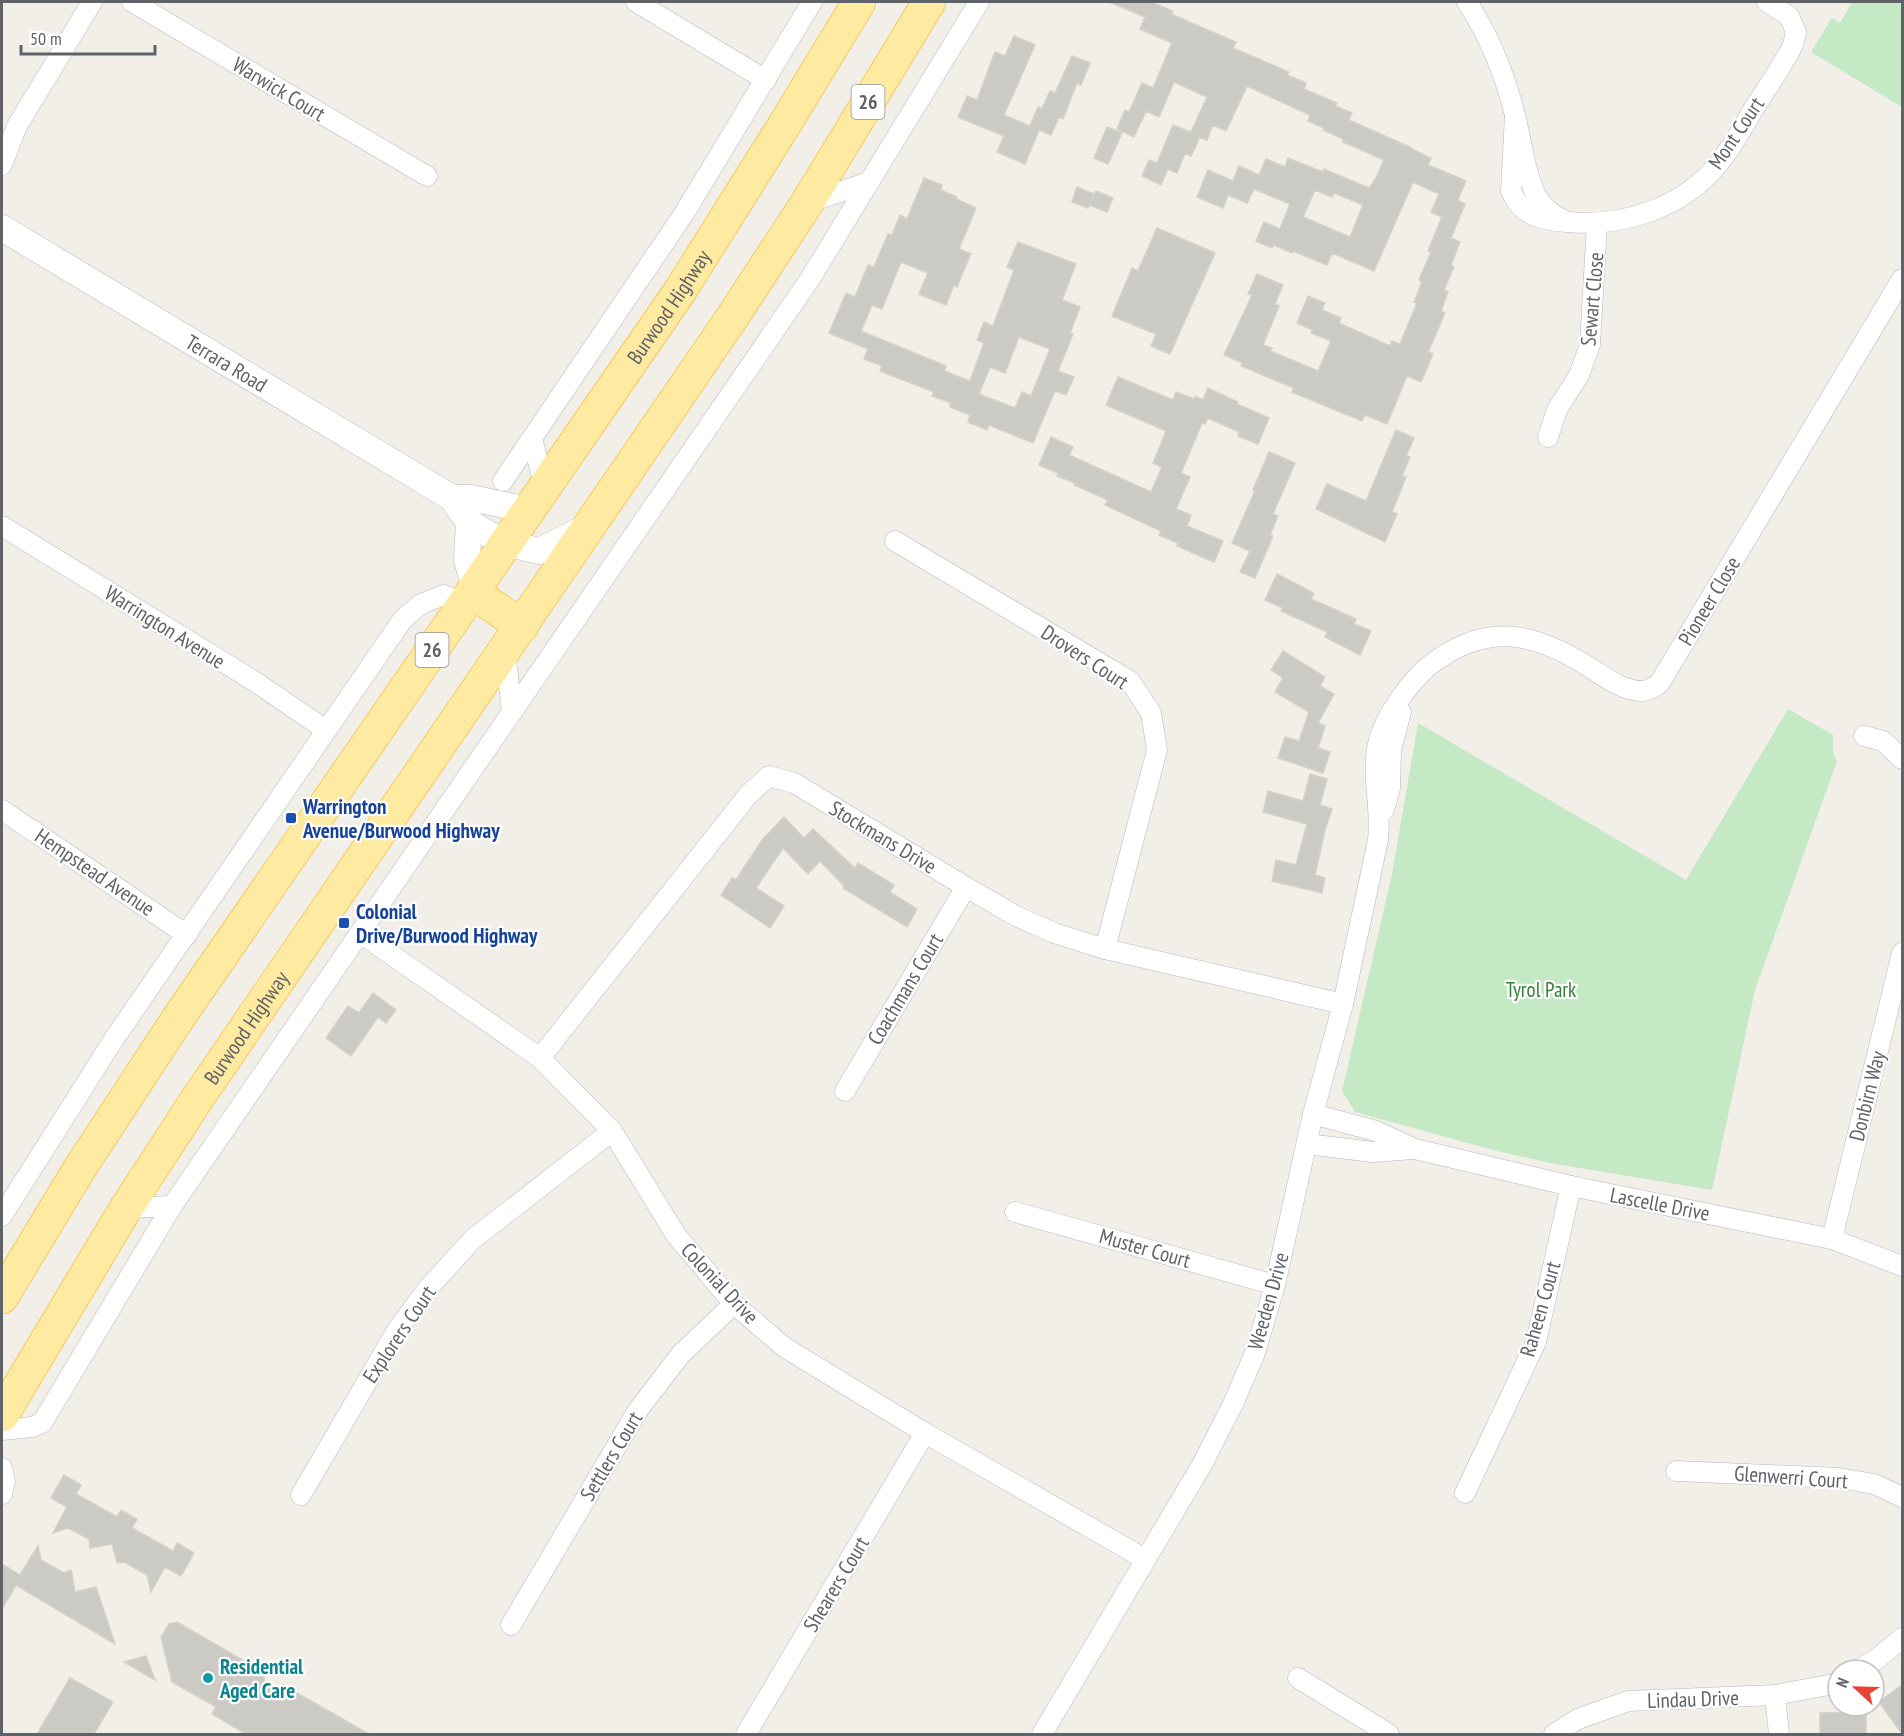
<svg xmlns="http://www.w3.org/2000/svg" width="1904" height="1736" font-family="'PT Sans Narrow',sans-serif">
<style>
.green{fill:#c5e8c5}
.building{fill:#cccac5;stroke:#d6d1c6;stroke-width:1.5;fill-rule:evenodd}
.lines{fill:none;stroke-linecap:round;stroke-linejoin:round}
.minor-casing{stroke:#b5b8bc;stroke-width:21}
.tertiary-casing{stroke:#b5b8bc;stroke-width:27}
.trunk-casing{stroke:#f9ab00;stroke-width:34}
.minor{stroke:#fff;stroke-width:20}
.tertiary{stroke:#fff;stroke-width:26}
.trunk{stroke:#feeaa1;stroke-width:33}
.transit-dot{fill:#1a4fb4;stroke:#fff;stroke-width:2}
.culture-dot{fill:#0f9aa8;stroke:#fff;stroke-width:2}
.labels{text-anchor:middle;dominant-baseline:central;stroke-width:4.5;stroke-linejoin:round;paint-order:stroke}
.shield{fill:#fff;stroke:#8f9295;stroke-width:1.5}
.shield-label{font-size:20px;font-weight:bold;fill:#5f6368}
.street-label{font-size:21px;fill:#5f6368;stroke:#fff}
.transit-label{font-size:21px;font-weight:bold;fill:#164399;stroke:#fff;text-anchor:start}
.park-label{font-size:21px;fill:#348238;stroke:#fff}
.culture-label{font-size:21px;font-weight:bold;fill:#0d838f;stroke:#fff;text-anchor:start}
</style>
<rect width="100%" height="100%" fill="#f1efe8"/>
<g class="green">
<polygon points="1852,2 1902,2 1902,107 1811,52 1832,18 1840,23"/>
<polygon points="1788,709 1833,735 1833,752 1837,761 1755,990 1712,1190 1550,1163 1497,1151 1355,1112 1342,1091 1392,874 1418,723 1686,880"/>
</g>
<g class="building">
<path d="M1109,2H1151L1173,11L1171,14L1236,42L1233,48L1289,72L1287,75L1306,83L1304,89L1337,103L1335,106L1352,113L1349,120L1412,148V149L1431,158L1428,165L1466,181L1458,200L1465,204L1451,238L1460,242L1451,265L1454,267L1444,290L1448,292L1441,311L1445,313L1428,352L1433,354L1421,382L1407,376L1387,424L1365,415L1362,421L1292,392L1294,388L1241,366L1243,363L1224,355L1252,295L1248,294L1257,274L1283,285L1275,304L1279,306L1263,345L1272,348L1270,351L1318,371L1331,341L1311,333L1313,330L1297,323L1308,296L1325,303L1322,310L1341,318L1339,323L1390,346L1392,341L1400,344L1417,303L1414,302L1422,282L1419,280L1431,252L1428,251L1442,217L1431,212L1439,194L1413,182L1374,271L1332,253L1327,265L1293,251L1292,253L1274,245L1272,248L1256,241L1264,222L1280,229L1290,204L1254,189L1247,203L1228,195L1223,208L1197,197L1208,170L1233,181L1239,166L1259,175L1266,159L1285,167L1288,158L1323,172L1324,169L1369,188L1376,178L1384,160L1343,142V139L1323,130L1324,128L1308,121L1310,115L1247,86L1226,131L1213,125L1207,140L1200,137L1191,156L1185,153L1177,173L1168,169L1161,185L1142,176L1149,160L1157,163L1173,125L1191,132L1207,97L1174,82L1159,117L1146,111L1134,137L1117,129L1125,110L1129,112L1142,83L1153,88L1172,43L1140,29L1145,17ZM1315,190L1332,197L1334,193L1363,205L1350,237L1303,217Z"/>
<polygon points="1014,36 1035,45 1004,115 1030,126 1038,107 1042,109 1050,91 1055,93 1072,56 1090,63 1081,85 1077,83 1063,119 1059,117 1051,135 1039,130 1025,164 997,152 1004,136 958,117 967,96 977,100 995,52 1005,56"/>
<polygon points="1107,127 1122,133 1108,164 1094,158"/>
<path d="M924,178L942,185L941,190L957,197L956,199L976,208L959,249L971,254L963,272L957,287L954,285L946,305L919,294L928,273L901,262L882,309L872,305L861,331L946,366L944,371L970,381L984,343L977,340L984,322L993,326L1014,270L1007,267L1018,242L1076,264L1062,300L1080,307L1070,333L1073,334L1058,371L1074,377L1066,395L1055,391L1033,443L989,425L987,430L968,422L970,415L950,407L951,403L932,396L934,392L880,371L882,366L864,359L868,349L829,333L846,293L855,297L868,265L874,267L888,234L892,235L900,215L907,219ZM1019,337L1050,349L1031,396L1022,392L1015,408L979,394L990,367L1005,373Z"/>
<polygon points="1077,187 1094,194 1091,202 1096,191 1113,198 1107,212 1089,205 1088,208 1072,202"/>
<polygon points="1157,228 1215,253 1170,354 1151,346 1156,334 1112,316 1132,268 1138,271"/>
<polygon points="1118,377 1173,400 1176,392 1194,399 1195,396 1203,400 1208,388 1238,402 1237,404 1269,418 1258,444 1238,436 1239,432 1208,418 1205,424 1202,423 1181,473 1190,477 1176,509 1191,515 1187,526 1223,541 1214,562 1177,546 1178,543 1159,535 1161,531 1105,505 1108,500 1074,485 1075,483 1057,476 1058,473 1039,465 1051,437 1073,447 1069,455 1151,492 1162,467 1153,463 1166,431 1106,405"/>
<polygon points="1396,430 1414,438 1406,456 1410,457 1402,476 1406,477 1392,512 1397,514 1385,542 1316,509 1327,484 1366,501"/>
<polygon points="1269,452 1295,463 1273,514 1278,516 1270,535 1273,536 1255,578 1240,572 1250,551 1232,543 1255,491 1253,490"/>
<polygon points="1277,574 1314,593 1311,599 1356,619 1354,624 1371,631 1360,655 1325,637 1327,632 1281,611 1283,608 1265,600"/>
<polygon points="1283,651 1325,677 1320,686 1334,694 1318,723 1325,726 1318,748 1330,752 1323,773 1278,758 1285,737 1299,741 1309,712 1275,692 1283,678 1271,670"/>
<polygon points="1310,774 1327,779 1320,805 1332,809 1325,830 1315,875 1325,878 1322,893 1272,881 1276,860 1296,865 1307,824 1263,812 1268,791 1303,801"/>
<polygon points="784,817 804,838 813,829 855,868 858,863 894,885 890,892 917,909 907,927 843,888 844,886 820,861 808,874 783,848 756,888 784,906 770,928 721,895 732,878 736,880 762,840"/>
<polygon points="373,993 396,1010 386,1023 378,1017 351,1056 326,1038 348,1006 359,1013"/>
<polygon points="64,1475 81,1485 76,1494 117,1517 121,1510 137,1519 132,1528 173,1551 177,1543 194,1553 181,1576 165,1567 151,1592 147,1575 124,1562 117,1563 112,1544 90,1548 89,1539 68,1528 53,1533 67,1507 51,1498"/>
<polygon points="38,1546 41,1560 64,1573 71,1570 75,1592 96,1587 115,1644 16,1585 2,1609 2,1564 20,1575"/>
<polygon points="177,1622 263,1672 265,1683 282,1692 292,1690 369,1734 246,1734 212,1714 216,1707 172,1682 161,1637 169,1624"/>
<polygon points="146,1656 155,1680 124,1662"/>
<polygon points="70,1678 113,1702 94,1734 37,1734"/>
<polygon points="1902,1685 1902,1734 1879,1702"/>
<polygon points="1866,1712 1866,1734 1820,1734 1820,1713"/>
</g>
<g class="lines">
<defs>
<g id="minor">
<polyline points="132,2 427,176"/>
<polyline points="636,2 766,80"/>
<path d="M1467,2C1490,37 1506,78 1516,119C1522,144 1525,172 1536,195C1541,205 1552,215 1562,219"/>
<path d="M1515,115L1511,191C1522,217 1542,220 1567,222C1624,227 1683,208 1719,163C1733,146 1743,127 1754,108C1767,88 1782,67 1793,45L1796,32L1789,16L1767,2"/>
<polyline points="2,165 17,126 92,2"/>
<polyline points="807,203 869,182"/>
<polyline points="1548,437 1557,410 1579,375 1590,345 1597,223"/>
<polyline points="532,439 545,487"/>
<polyline points="503,481 685,212 812,2"/>
<polyline points="2,526 254,681 326,730"/>
<polyline points="895,541 1130,681 1151,713 1157,750 1105,949"/>
<polyline points="505,651 512,712"/>
<polyline points="1864,736 1883,741 1902,759"/>
<polyline points="2,810 187,935"/>
<polyline points="1384,810 1390,788 1391,750 1401,712"/>
<polyline points="360,933 540,1058 612,1131 676,1235 734,1304 784,1347 925,1433 1145,1559"/>
<polyline points="540,1058 749,794 769,776 794,783 966,887 1016,916 1054,933 1105,949 1343,1004"/>
<polyline points="845,1091 966,887"/>
<polyline points="1313,1114 1376,1131 1415,1149 1571,1186 1832,1239 1902,1266"/>
<polyline points="1307,1144 1373,1152 1413,1149"/>
<polyline points="126,1208 172,1206"/>
<polyline points="1015,1212 1275,1285"/>
<polyline points="2,1216 114,1039 403,619 421,604 444,595 464,603"/>
<polyline points="1832,1239 1902,953"/>
<polyline points="2,1430 32,1427 42,1423 172,1206 810,279 979,2"/>
<polyline points="2,1468 5,1481 2,1494"/>
<polyline points="1676,1471 1839,1478 1874,1484 1902,1497"/>
<polyline points="1465,1493 1536,1342 1571,1186"/>
<polyline points="301,1495 397,1330 429,1287 473,1239 612,1131"/>
<polyline points="511,1625 638,1410 681,1354 734,1304"/>
<polyline points="1858,1670 1877,1659 1902,1638"/>
<polyline points="1298,1678 1389,1734"/>
<polyline points="1775,1695 1779,1734"/>
<polyline points="746,1734 925,1433"/>
<path d="M1042,1734L1203,1463L1233,1404L1255,1353L1275,1285L1313,1114L1343,1004L1378,840C1382,806 1370,773 1379,740C1385,716 1411,680 1430,665C1486,622 1532,631 1589,667C1605,677 1622,691 1642,691C1649,691 1653,687 1659,684L1902,279"/>
<polyline points="1554,1734 1578,1719 1628,1701 1775,1695 1834,1684 1838,1682"/>
</g>
<g id="tertiary">
<path id="s1" d="M2,228L452,498C457,505 462,515 469,521C485,536 518,547 539,551L589,526"/>
<polyline points="452,498 471,498 528,510"/>
<polyline points="469,521 467,560 475,588"/>
</g>
<g id="trunk">
<polyline points="472,592 522,626"/>
<path id="s2" d="M2,1297L80,1168L177,1020L680,291L788,119L859,2"/>
<path id="s3" d="M2,1415L126,1208L197,1099L731,319L807,203L929,2"/>
</g>
</defs>
<use href="#minor" class="minor-casing"/>
<use href="#tertiary" class="tertiary-casing"/>
<use href="#trunk" class="trunk-casing"/>
<use href="#minor" class="minor"/>
<use href="#tertiary" class="tertiary"/>
<use href="#trunk" class="trunk"/>
</g>
<g class="transit-dot">
<rect x="285" y="812" width="12" height="12" rx="3"/>
<rect x="338" y="917" width="12" height="12" rx="3"/>
</g>
<circle class="culture-dot" cx="208" cy="1678" r="6"/>
<g class="labels">
<g class="shield">
<rect x="851.5" y="85" width="33" height="34" rx="4.5"/>
<rect x="415.5" y="633" width="33" height="34" rx="4.5"/>
</g>
<g class="shield-label">
<text x="868" y="102">26</text>
<text x="432" y="650">26</text>
</g>
<g class="street-label">
<text transform="translate(279 89) rotate(31)">Warwick Court</text>
<text transform="translate(1736 133) rotate(-56)">Mont Court</text>
<text transform="translate(1592 299) rotate(-85)">Sewart Close</text>
<text stroke="none"><textPath href="#s2" startOffset="1194">Burwood Highway</textPath></text>
<text stroke="none"><textPath href="#s1" startOffset="262">Terrara Road</textPath></text>
<text transform="translate(1709 601) rotate(-59)">Pioneer Close</text>
<text transform="translate(165 627) rotate(32)">Warrington Avenue</text>
<text transform="translate(1085 657) rotate(33)">Drovers Court</text>
<text transform="translate(883 837) rotate(31)">Stockmans Drive</text>
<text transform="translate(95 872) rotate(34)">Hempstead Avenue</text>
<text transform="translate(905 989) rotate(-59)">Coachmans Court</text>
<text stroke="none"><textPath href="#s3" startOffset="458">Burwood Highway</textPath></text>
<text transform="translate(1867 1096) rotate(-76)">Donbirn Way</text>
<text transform="translate(1660 1204) rotate(11)">Lascelle Drive</text>
<text transform="translate(1145 1248) rotate(16)">Muster Court</text>
<text transform="translate(720 1283) rotate(47)">Colonial Drive</text>
<text transform="translate(1268 1301) rotate(-74)">Weeden Drive</text>
<text transform="translate(1540 1309) rotate(-74)">Raheen Court</text>
<text transform="translate(399 1334) rotate(-56)">Explorers Court</text>
<text transform="translate(611 1456) rotate(-59)">Settlers Court</text>
<text transform="translate(1791 1477) rotate(4)">Glenwerri Court</text>
<text transform="translate(836 1584) rotate(-59)">Shearers Court</text>
<text transform="translate(1693 1699) rotate(-2)">Lindau Drive</text>
</g>
<g class="transit-label">
<text x="303" y="806">Warrington<tspan x="303" dy="24">Avenue/Burwood Highway</tspan></text>
<text x="356" y="911">Colonial<tspan x="356" dy="24">Drive/Burwood Highway</tspan></text>
</g>
<g class="park-label">
<text x="1541" y="989">Tyrol Park</text>
</g>
<g class="culture-label">
<text x="220" y="1666">Residential<tspan x="220" dy="24">Aged Care</tspan></text>
</g>
</g>
<rect width="1904" height="1736" fill="none" stroke="#5f6368" stroke-width="6"/>
<g transform="translate(1856 1688) rotate(292)"><circle r="28" fill="#ffffff" stroke="#bfc1c3" stroke-width="1.5"/>
<path d="M0-4.5L10 22L0 15L-10 22Z" fill="#ea4335"/>
<text y="-9" font-size="16" font-weight="bold" text-anchor="middle" fill="#5f6368">N</text>
</g>
<path d="M21 45v9h134v-9" fill="none" stroke="#5f6368" stroke-width="3"/>
<text x="30" y="45" font-size="18" fill="#5f6368" stroke="#ffffff" stroke-width="4.5" paint-order="stroke">50 m</text>
</svg>
